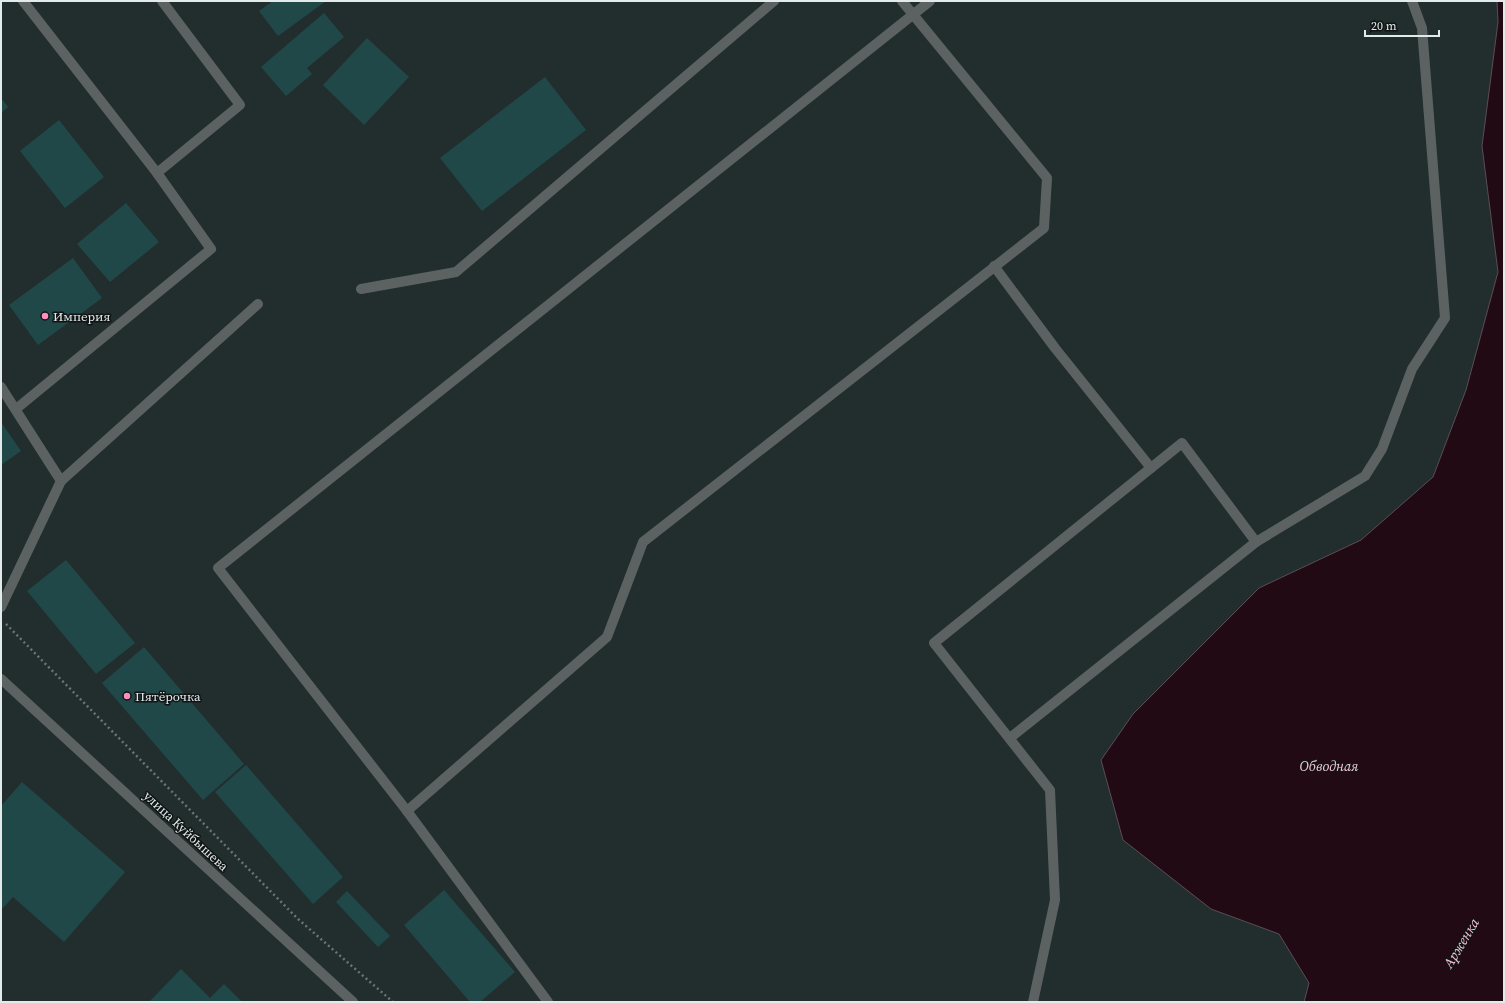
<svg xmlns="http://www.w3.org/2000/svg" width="1505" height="1003" font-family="'Source Serif 4',serif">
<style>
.water{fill:#220a15;stroke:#5c4d55}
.building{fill:#214849}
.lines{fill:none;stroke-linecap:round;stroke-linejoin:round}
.path{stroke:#6b7575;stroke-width:2.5;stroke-dasharray:2 3;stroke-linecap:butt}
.service{stroke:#5c6262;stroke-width:10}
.minor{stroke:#5c6262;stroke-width:10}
.tertiary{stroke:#5c6262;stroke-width:10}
.poi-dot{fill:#fd8ebf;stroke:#101414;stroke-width:1.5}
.labels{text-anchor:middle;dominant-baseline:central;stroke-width:3;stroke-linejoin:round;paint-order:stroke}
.poi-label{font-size:13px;fill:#e3eaea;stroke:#101414;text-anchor:start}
.street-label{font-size:13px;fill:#e3eaea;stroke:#101414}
.water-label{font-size:14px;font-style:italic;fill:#ffc3da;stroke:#101414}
</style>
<rect width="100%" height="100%" fill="#222d2d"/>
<polygon class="water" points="1497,1 1504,1 1504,1002 1304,1002 1309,983 1279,934 1211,909 1123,840 1101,760 1133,714 1259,588 1361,540 1433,477 1466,390 1498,272 1482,146 1498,22"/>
<g class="building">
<polygon points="273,1 326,1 278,36 259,11"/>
<polygon points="324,13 344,37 307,68 312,74 286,96 261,67"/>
<polygon points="367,38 409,77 364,125 323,85"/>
<polygon points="545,77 586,130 482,211 440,158"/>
<polygon points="1,98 8,107 1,113"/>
<polygon points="59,120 104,177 65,208 20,151"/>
<polygon points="126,203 159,242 110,282 77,244"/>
<polygon points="73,258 102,298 38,345 9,305"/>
<polygon points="1,422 21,451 1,465"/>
<polygon points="66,560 135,643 96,674 27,591"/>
<polygon points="144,647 244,764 203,800 102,683"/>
<polygon points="246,765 343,877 313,904 215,792"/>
<polygon points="22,782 125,872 64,942 13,897 3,908 1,906 1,806"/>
<polygon points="444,890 515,972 480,1002 470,1002 404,925"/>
<polygon points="347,891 390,936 378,947 336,902"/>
<polygon points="181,969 210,998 224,984 242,1002 149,1002"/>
</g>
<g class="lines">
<polyline class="path" points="6,624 298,919 393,1002"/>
<g class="service">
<polyline points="994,266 1055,348 1151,468 934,643 1050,790 1055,900 1033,1002"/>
<polyline points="361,289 456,272 774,1"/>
<polyline points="61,481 258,304"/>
<polyline points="1256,542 1365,476 1382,449 1412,369 1445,318 1422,28 1412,1"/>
<polyline points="1010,738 1256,542 1182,443 1151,468"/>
<polyline points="407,811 218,568 930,1"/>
<polyline points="548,1002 407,811 607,637 643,542 1044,228 1047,178 902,1"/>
</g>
<g class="minor">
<polyline points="157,173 240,105 162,1"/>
<polyline points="16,409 211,249 157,173 23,1"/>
</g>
<g class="tertiary">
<polyline points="1,387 61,481 1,607"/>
<polyline points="1,679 353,1002"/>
</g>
</g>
<g class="poi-dot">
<circle cx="45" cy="316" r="4"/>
<circle cx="127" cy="696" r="4"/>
</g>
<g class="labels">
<g class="poi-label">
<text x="53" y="316">Империя</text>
<text x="135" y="696">Пятёрочка</text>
</g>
<g class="street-label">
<text transform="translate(186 831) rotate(43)">улица Куйбышева</text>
</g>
<g class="water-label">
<text x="1329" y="766">Обводная</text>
<text transform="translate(1461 943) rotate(-59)">Арженка</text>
</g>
</g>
<rect width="1505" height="1003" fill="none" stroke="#e3eaea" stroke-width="4"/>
<path d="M1365 30v6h74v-6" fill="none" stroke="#e3eaea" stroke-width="2"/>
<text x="1371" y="30" font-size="12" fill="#e3eaea" stroke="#101414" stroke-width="3" paint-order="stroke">20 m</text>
</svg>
